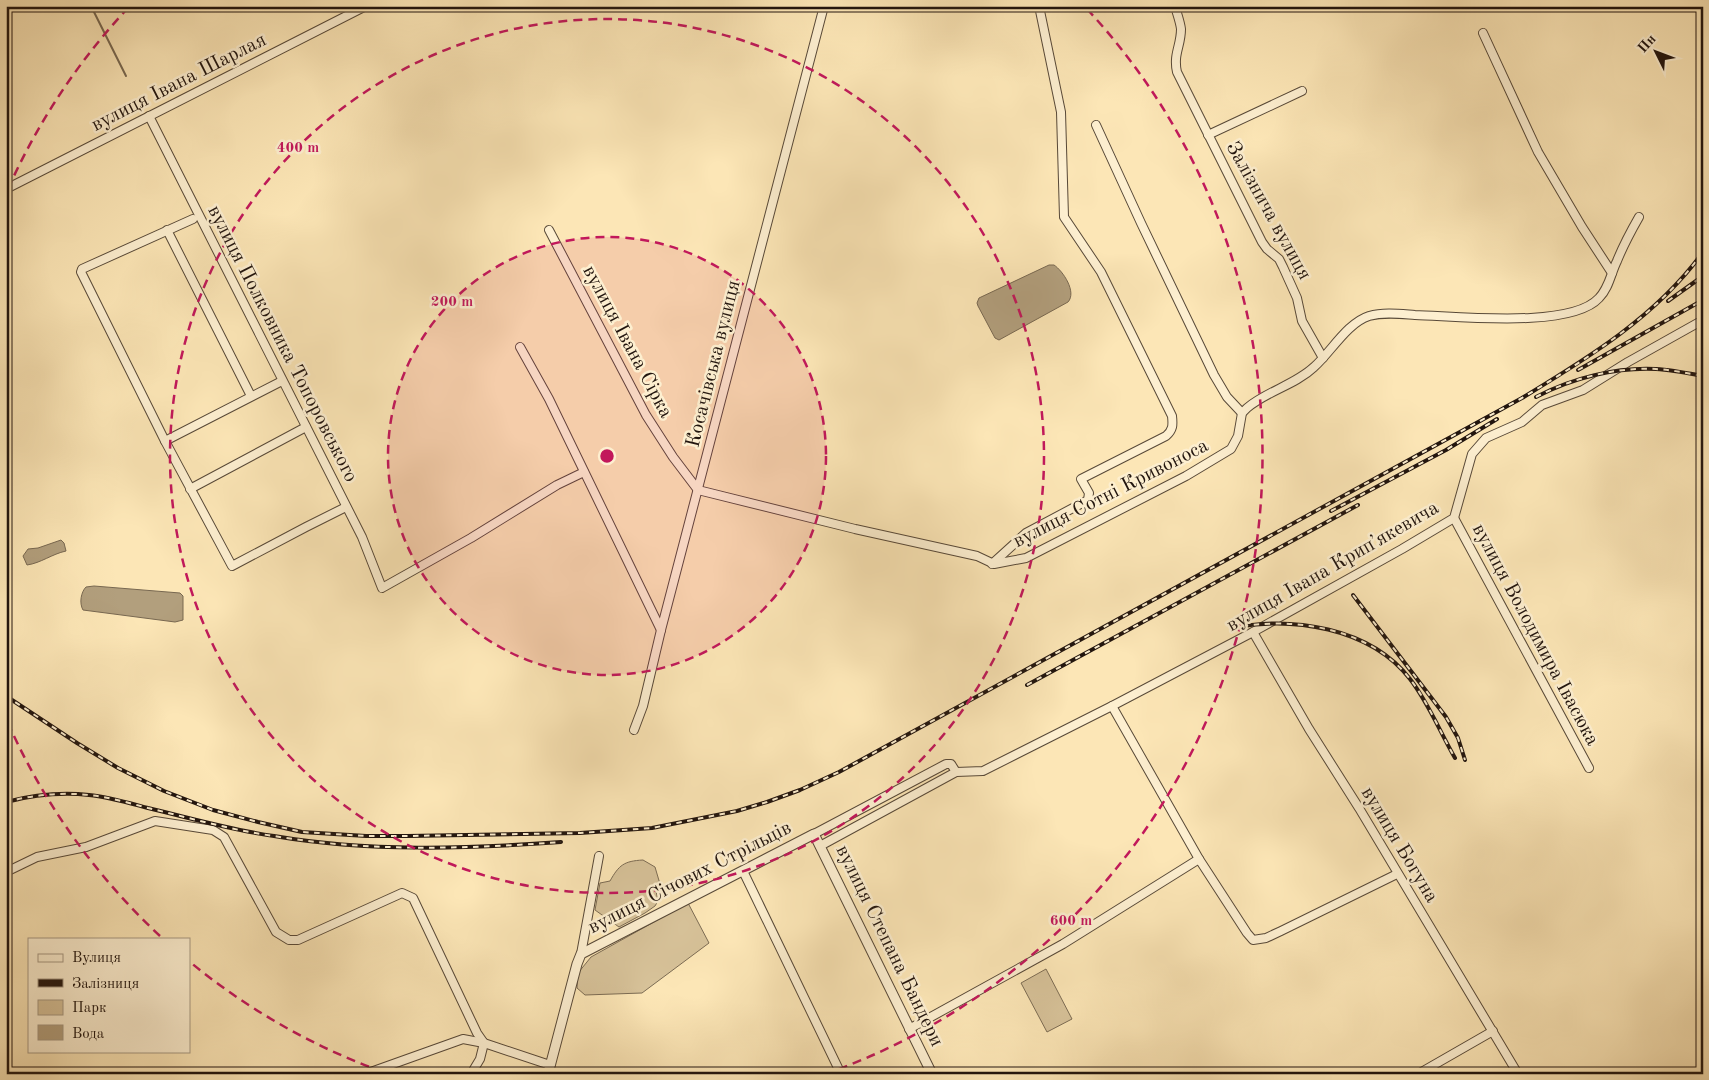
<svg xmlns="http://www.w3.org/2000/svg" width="1709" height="1080" font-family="'Old Standard TT',serif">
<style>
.green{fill:#d7c299;stroke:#7c6c54}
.water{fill:#b29f7d;stroke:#786851}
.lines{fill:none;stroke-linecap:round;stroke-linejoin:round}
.stream{stroke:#786851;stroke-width:2}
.minor-casing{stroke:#584938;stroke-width:10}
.tertiary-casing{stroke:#584938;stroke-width:11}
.minor{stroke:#fdefd0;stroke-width:8}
.tertiary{stroke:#fdefd0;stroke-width:9}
.rail-casing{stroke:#22150e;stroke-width:4}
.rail{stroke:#fdefd0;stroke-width:2;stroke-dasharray:5.5;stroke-linecap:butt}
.ring{fill:none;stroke:#c2185b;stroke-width:2.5;stroke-dasharray:9 6}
.labels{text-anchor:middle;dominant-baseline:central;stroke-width:5;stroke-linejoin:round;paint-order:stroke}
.street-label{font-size:20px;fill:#22150e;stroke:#fdefd0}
.centre{fill:#c2185b;stroke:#fdefd0;stroke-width:2.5}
.ring-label{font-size:15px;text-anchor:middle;font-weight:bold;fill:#c2185b;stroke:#fdefd0;stroke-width:5;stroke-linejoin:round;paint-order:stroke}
</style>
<rect width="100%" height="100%" fill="#fce6b6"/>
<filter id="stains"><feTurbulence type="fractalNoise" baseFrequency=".004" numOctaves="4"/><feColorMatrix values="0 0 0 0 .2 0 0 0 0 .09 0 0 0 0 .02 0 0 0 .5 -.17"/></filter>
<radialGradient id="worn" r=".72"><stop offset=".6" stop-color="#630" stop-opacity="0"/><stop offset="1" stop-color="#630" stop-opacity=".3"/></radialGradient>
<g class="green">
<path d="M643,860L655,867L660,884L656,891L658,901L655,906L645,913L619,927L595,910L600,883L610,881C619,865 624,861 643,860Z"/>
<polygon points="688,903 709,943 642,993 585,995 577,988 578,973 591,957"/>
<polygon points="1046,969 1072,1019 1047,1032 1021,983"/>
</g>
<g class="water">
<path d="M1049,265H1054C1063,271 1077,292 1068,302L999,340L995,338L978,306L977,303L979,298Z"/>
<path d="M61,540L64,543L66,551C52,554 41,563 27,565L23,556L28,549L38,548Z"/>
<path d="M94,586L180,593L183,596V620L175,622L83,610C79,603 81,592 86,587Z"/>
</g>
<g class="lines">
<polyline class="stream" points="91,6 126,76"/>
<defs>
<g id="minor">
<path d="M1175,6C1177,14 1180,21 1181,29C1181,46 1173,54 1177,72L1262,242L1267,249L1279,259L1283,267L1297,298L1302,321L1323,358"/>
<polyline points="1483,33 1538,152 1582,227 1612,273"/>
<polyline points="149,116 362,537 382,588 471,538 557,485 584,472"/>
<polyline points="1096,125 1141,223 1214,375 1227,397 1242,413"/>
<polyline points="1208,135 1302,91"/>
<polyline points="6,189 366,6"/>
<polyline points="193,219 82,269 81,272 165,441 232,566 306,527 346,507"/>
<polyline points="167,230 251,396"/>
<polyline points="549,230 646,415 673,457 698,490"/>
<polyline points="520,347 549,399 661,630"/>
<polyline points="165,441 282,381"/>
<polyline points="190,489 306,427"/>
<path d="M698,490L855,529L977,556L994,564L1026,558L1186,476L1231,449L1238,436L1242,413L1247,408C1267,391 1295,385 1314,367C1331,352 1347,323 1369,316C1384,312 1400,314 1415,315C1457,316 1571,329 1599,298C1609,288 1611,273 1617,261C1623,246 1631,231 1639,217"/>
<polyline points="1454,518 1589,768"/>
<path d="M992,564L1026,533L1088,500L1089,493L1081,479L1166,436C1173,430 1173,425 1172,416L1101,272L1064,217L1061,112L1039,6"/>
<polyline points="1253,632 1309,729 1359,808 1518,1074"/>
<polyline points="1112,706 1199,859 1247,933 1253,940 1266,938 1281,931 1397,874"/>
<polyline points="634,730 643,706 661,630 824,6"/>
<polyline points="814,834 946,764 951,764 956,772"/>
<polyline points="820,846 956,772 983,771 1112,706 1253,632 1402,549 1454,518 1472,454 1486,438 1522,422 1542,405 1583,390 1628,362 1703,320"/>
<polyline points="743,871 841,1074"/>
<polyline points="6,872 37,857 86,847 155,821 213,830 224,837 276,932 289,940 298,940 402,893 413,898 477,1033 484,1043 480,1059 471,1074"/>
<polyline points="581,954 599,856"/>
<polyline points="909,1029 1063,944 1199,859"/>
<polyline points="365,1074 463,1039 484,1043 550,1065"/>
<polyline points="1418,1074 1493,1031"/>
</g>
<polyline id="tertiary" points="548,1074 577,964 581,954 814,834 932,1074"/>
</defs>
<use href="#minor" class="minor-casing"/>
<use href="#tertiary" class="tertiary-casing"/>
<use href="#minor" class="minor"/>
<use href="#tertiary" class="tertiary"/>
<defs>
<g id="rail">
<polyline points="1668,301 1703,276"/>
<polyline points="1578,370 1703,300"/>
<path d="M1536,397C1572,378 1616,367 1656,369C1672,370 1687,373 1703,376"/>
<polyline points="1331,511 1446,450 1497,419"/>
<polyline points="1353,595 1446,717 1458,738 1465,760"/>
<path d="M1232,628C1291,616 1370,627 1410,679C1428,702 1440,732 1455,758"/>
<polyline points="1027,685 1358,505"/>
<path d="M6,696L77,743L118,768L164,791L213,810L258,822L302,832L366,836H407L580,833L652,828L737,811L767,802L800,790L839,772L1522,398C1588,358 1657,316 1703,252"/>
<path d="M6,802C33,795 61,792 89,795C109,797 129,803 148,808C190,818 231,830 274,836C368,852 466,849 561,842"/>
</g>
</defs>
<use href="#rail" class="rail-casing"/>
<use href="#rail" class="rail"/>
</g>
<circle cx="607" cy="456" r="219" fill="#c2185b" fill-opacity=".12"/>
<g class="ring">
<circle cx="607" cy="456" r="219"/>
<circle cx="607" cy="456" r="437"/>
<path d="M383 1072A656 656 0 0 1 190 962M160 936A656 656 0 0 1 8 723M8 189A656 656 0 0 1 127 9M1087 9A656 656 0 0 1 831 1072"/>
</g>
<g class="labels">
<g class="street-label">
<text transform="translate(179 83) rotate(-27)">вулиця Івана Шарлая</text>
<text transform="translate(1268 211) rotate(61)">Залізнича вулиця</text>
<text transform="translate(627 342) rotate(62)">вулиця Івана Сірка</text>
<text transform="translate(282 344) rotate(63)">вулиця Полковника Топоровського</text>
<text transform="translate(714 364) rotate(-76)">Косачівська вулиця</text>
<text transform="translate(1111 494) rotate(-27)">вулиця Сотні Кривоноса</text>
<text transform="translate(1333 567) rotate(-30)">вулиця Івана Крипʼякевича</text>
<text transform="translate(1535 635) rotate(62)">вулиця Володимира Івасюка</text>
<text transform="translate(1399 845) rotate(59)">вулиця Богуна</text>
<text transform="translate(690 878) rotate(-27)">вулиця Січових Стрільців</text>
<text transform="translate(889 946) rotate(64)">вулиця Степана Бандери</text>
</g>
</g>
<circle cx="607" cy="456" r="8" class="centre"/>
<g class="ring-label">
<text x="298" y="152">400 m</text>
<text x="452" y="306">200 m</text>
<text x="1071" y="925">600 m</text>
</g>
<rect width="1709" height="1080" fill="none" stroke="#fce6b6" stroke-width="25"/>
<rect x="8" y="8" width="1694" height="1065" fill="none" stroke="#22150e" stroke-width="2.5"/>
<rect x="12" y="12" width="1684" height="1055" fill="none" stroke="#22150e"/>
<rect x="28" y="938" width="162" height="115" fill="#fdefd0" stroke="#a59882"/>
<rect x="38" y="954" width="25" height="8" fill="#fdefd0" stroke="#a59882"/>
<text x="72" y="962" font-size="15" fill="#22150e">Вулиця</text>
<rect x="38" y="979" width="25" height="8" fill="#22150e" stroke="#a59882"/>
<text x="72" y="988" font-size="15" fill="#22150e">Залізниця</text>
<rect x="38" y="1000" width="25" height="15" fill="#d7c299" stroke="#a59882"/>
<text x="72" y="1012" font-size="15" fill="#22150e">Парк</text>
<rect x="38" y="1025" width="25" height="15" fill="#b29f7d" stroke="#a59882"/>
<text x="72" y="1038" font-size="15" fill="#22150e">Вода</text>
<g transform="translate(1656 52) rotate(312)" stroke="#fdefd0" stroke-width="4" paint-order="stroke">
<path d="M0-4L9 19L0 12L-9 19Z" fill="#22150e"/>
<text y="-8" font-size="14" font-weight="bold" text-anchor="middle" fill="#22150e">Пн</text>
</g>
<rect width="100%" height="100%" filter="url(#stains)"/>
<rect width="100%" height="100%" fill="url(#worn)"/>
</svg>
